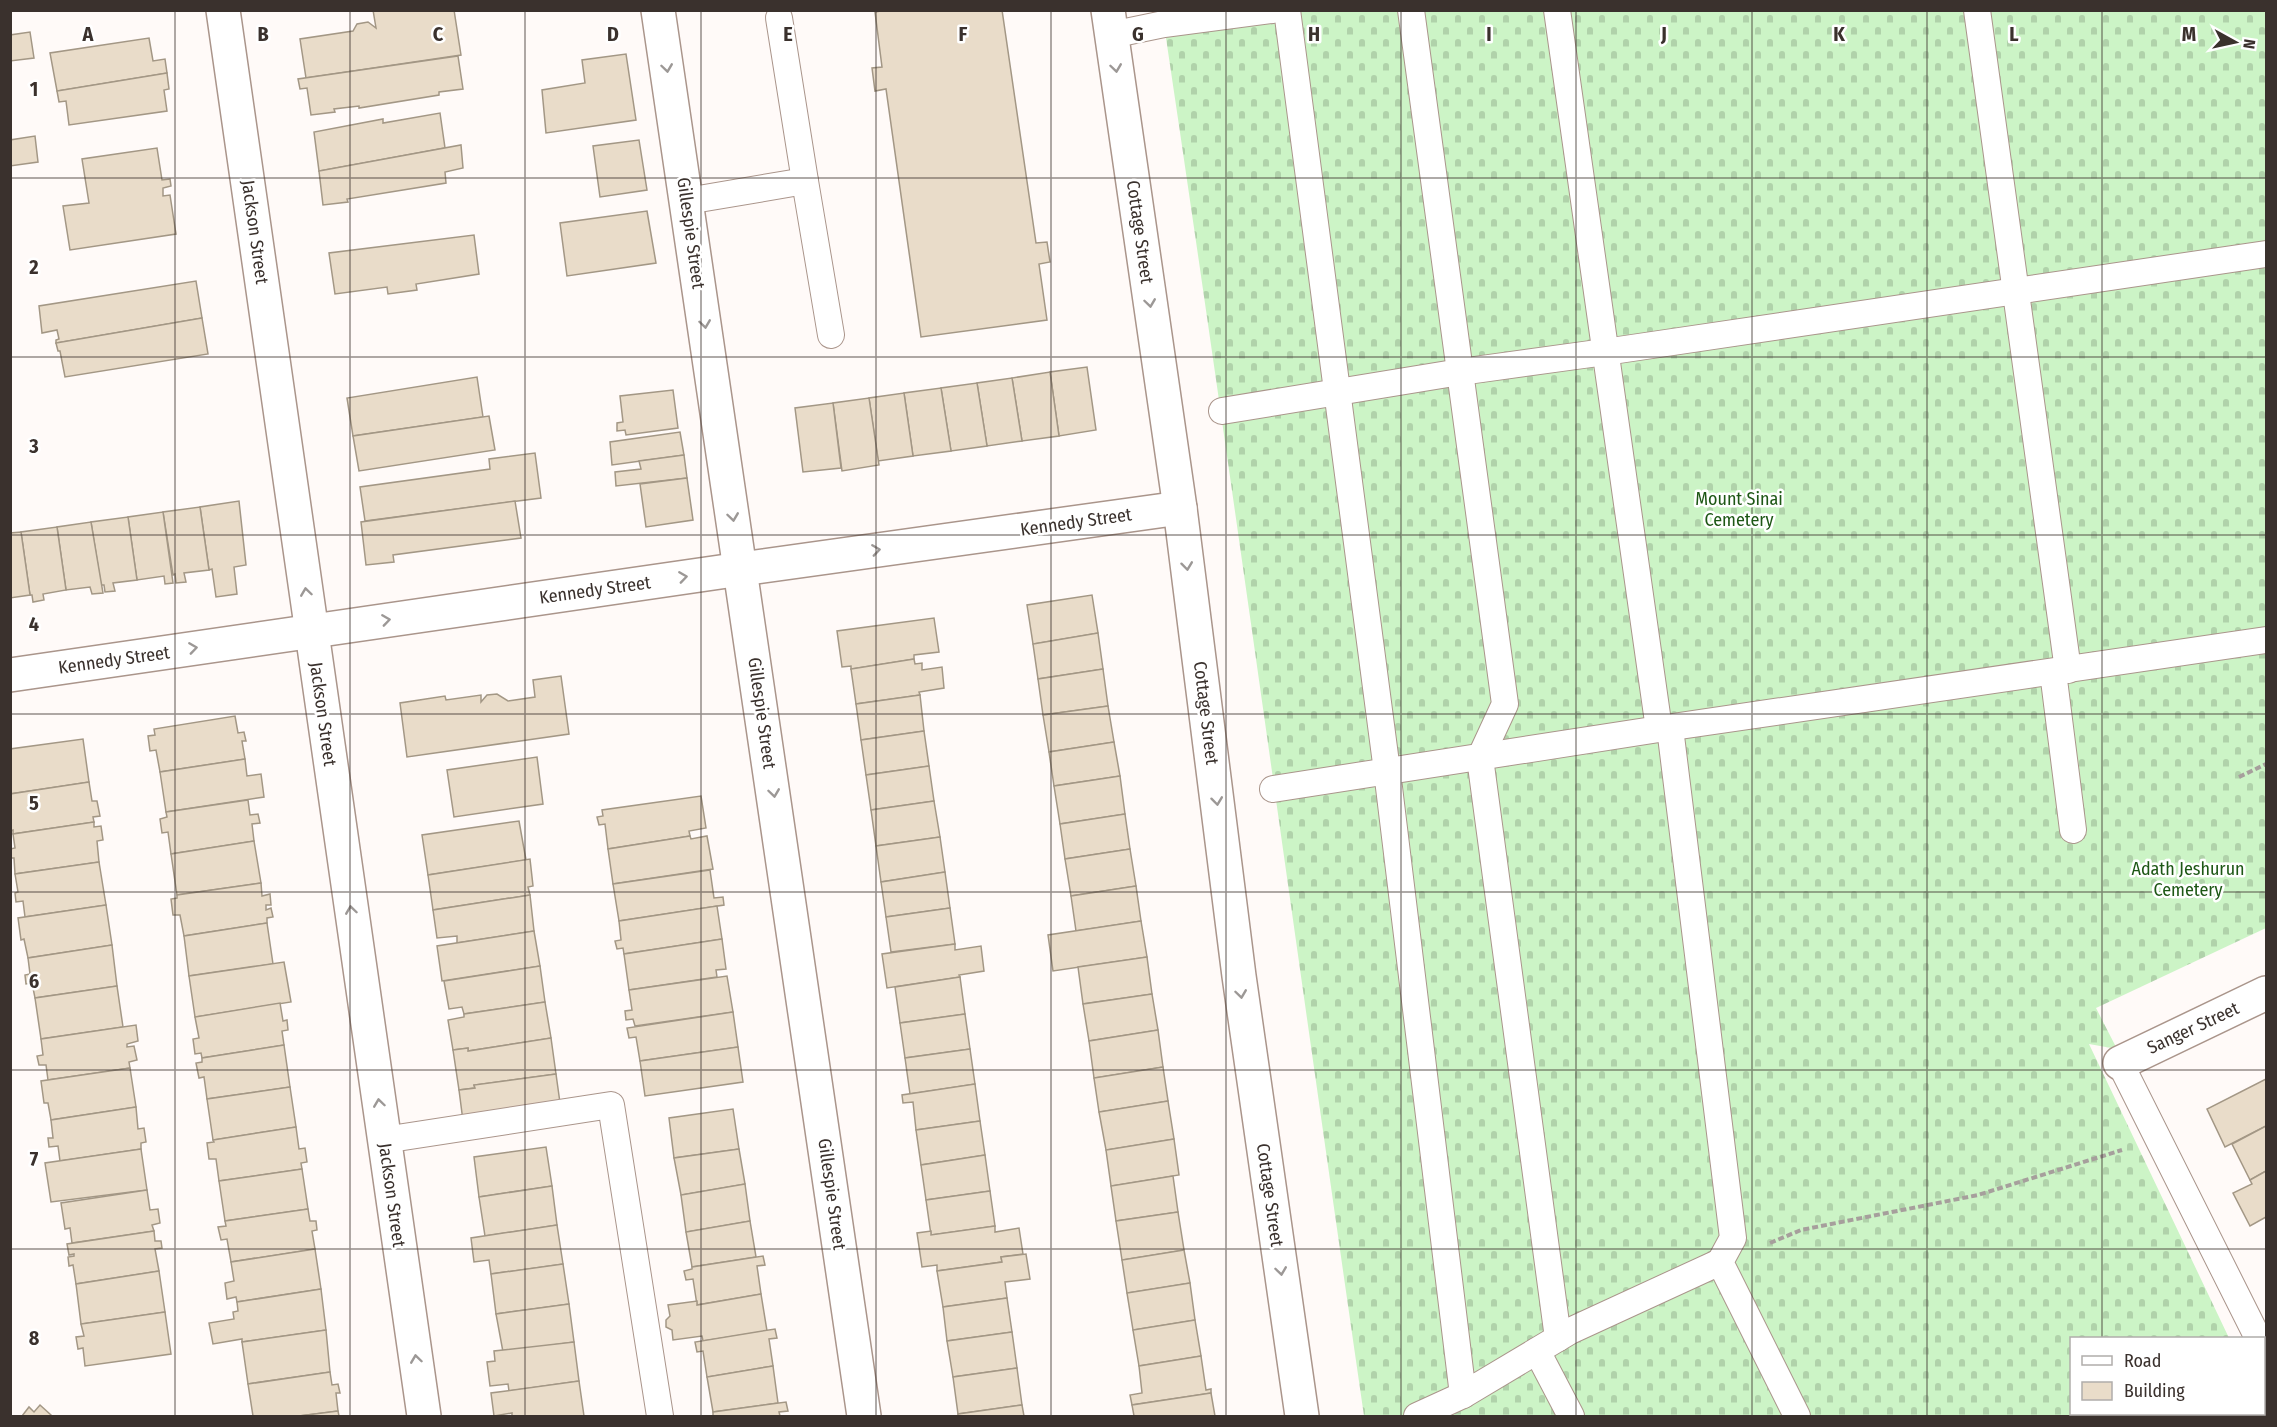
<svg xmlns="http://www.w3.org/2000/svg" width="2277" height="1427" font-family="'Fira Sans Condensed',sans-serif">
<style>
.cemetery{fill:url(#cemetery-stones)}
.building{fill:#e9dcc9;stroke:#a39785;stroke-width:1.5}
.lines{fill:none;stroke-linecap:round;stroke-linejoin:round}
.service-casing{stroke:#aa958b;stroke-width:28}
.minor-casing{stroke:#aa958b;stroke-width:36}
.path{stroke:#a69f9c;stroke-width:4;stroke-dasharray:6 3;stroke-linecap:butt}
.service{stroke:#fff;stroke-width:26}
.minor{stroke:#fff;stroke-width:33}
.oneway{stroke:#9c9896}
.grid{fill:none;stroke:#3a312d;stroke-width:1.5;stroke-opacity:0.55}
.labels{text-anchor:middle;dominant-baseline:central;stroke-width:5;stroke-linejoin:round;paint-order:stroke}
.street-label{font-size:18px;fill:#3a312d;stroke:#fff}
.park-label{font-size:18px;fill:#1d5715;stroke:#fff}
.grid-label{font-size:20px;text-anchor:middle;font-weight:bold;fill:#3a312d;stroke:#fff;stroke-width:5;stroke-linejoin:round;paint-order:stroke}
</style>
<defs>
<pattern id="cemetery-stones" width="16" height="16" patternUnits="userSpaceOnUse" patternTransform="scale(1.5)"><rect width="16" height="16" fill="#ccf4c6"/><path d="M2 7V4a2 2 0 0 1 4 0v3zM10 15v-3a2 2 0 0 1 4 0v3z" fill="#b0d2aa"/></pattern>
</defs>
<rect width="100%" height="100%" fill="#fffaf8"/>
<path class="cemetery" d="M1162,11H2266V928L2096,1008L2117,1049L2089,1044L2229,1338H2072V1414H2264V1410L2266,1416H1364C1296,948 1232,479 1162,11Z"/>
<g class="building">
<polygon points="373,10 454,10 461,55 306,78 300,39 353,31 357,24 368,22 376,28"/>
<polygon points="886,10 1002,10 1036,243 1047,242 1050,262 1039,264 1047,320 921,337 886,89 875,91 872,68 882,67 875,12"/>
<polygon points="30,32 34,58 10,61 10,35"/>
<polygon points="149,38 153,61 165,59 167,73 57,91 50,53"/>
<polygon points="626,54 636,120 546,133 542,90 585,83 582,60"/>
<polygon points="458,56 463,89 439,92 439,95 359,108 359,106 334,109 335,112 311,115 307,88 300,89 298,79"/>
<polygon points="167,73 169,89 164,90 167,111 69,125 66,101 59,102 57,91"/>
<polygon points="440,113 445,148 319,171 314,132 383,119 383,123"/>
<polygon points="35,136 38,162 10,166 10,140"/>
<polygon points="639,140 647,190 600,197 593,146"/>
<polygon points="461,145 463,168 445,172 446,183 347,199 348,202 323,205 319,171"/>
<polygon points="157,148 162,180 170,179 171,186 163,188 163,196 170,195 176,234 70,250 63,206 89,203 82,159"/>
<polygon points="647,211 656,263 567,276 560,223"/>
<polygon points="474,235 479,274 416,284 417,290 388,294 387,287 335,294 329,253"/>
<polygon points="196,281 202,318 56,343 56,340 59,339 57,330 42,333 39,306"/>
<polygon points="202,318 208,354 65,377 60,351 58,351 56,343"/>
<polygon points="1087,367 1096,430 1059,436 1050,372"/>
<polygon points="1050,372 1059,436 1022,441 1012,378"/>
<polygon points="477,377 483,417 353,436 347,398"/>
<polygon points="1012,378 1022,441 987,446 977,383"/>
<polygon points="977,383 987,446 951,451 941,388"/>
<polygon points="941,388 951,451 913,456 904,393"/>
<polygon points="673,390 678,428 626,435 625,430 617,431 617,423 623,422 620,396"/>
<polygon points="904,393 913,456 878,461 869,398"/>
<polygon points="869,398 879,465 842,471 833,403"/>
<polygon points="833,403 841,468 803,472 795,408"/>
<polygon points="489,416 495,450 359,471 353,436"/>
<polygon points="680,432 684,455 612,465 610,442"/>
<polygon points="535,453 541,498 365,521 360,487 490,469 489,459"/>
<polygon points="684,455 687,478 616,486 615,472 641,469 639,461"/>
<polygon points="687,478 693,520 646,527 640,484"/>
<polygon points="239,501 246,565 234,567 237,594 216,597 212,569 209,570 200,507"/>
<polygon points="515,501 521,538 393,555 394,562 366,565 361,522"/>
<polygon points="200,507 209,570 184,573 186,582 176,583 175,574 173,575 163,512"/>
<polygon points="163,512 173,583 165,584 164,576 137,580 128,517"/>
<polygon points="128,517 137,580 113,583 115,591 105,592 104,585 101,585 91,522"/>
<polygon points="91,522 103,593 92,594 90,587 66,590 57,527"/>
<polygon points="57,527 66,590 43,594 44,600 33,602 32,595 30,595 21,532"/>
<polygon points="21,532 30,595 10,598 10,533"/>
<polygon points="1092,595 1098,633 1033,644 1027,605"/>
<polygon points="934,618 939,652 914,655 914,659 851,669 851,666 842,667 837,631"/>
<polygon points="1098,633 1103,669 1038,679 1033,644"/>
<polygon points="914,659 915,664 922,663 922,670 942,667 944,688 919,692 920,695 856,704 851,669"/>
<polygon points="1103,669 1108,706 1043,715 1038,679"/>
<polygon points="561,676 569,734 407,757 400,703 445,696 446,700 481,695 481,702 487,695 497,694 508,701 535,697 533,680"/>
<polygon points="920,695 924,731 861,740 856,704"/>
<polygon points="1108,706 1114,742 1049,752 1043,715"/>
<polygon points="235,716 238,733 244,732 246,741 242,741 245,759 160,772 156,750 150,751 148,736 155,735 154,729"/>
<polygon points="924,731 929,766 866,775 861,740"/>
<polygon points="83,739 89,782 10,794 10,749"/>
<polygon points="1114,742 1120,776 1054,786 1049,752"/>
<polygon points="537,757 543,804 454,817 447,770"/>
<polygon points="245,759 247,776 261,774 264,797 166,812 160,772"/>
<polygon points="929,766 934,801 871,810 866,775"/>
<polygon points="1120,776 1125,814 1060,824 1054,786"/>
<polygon points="89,782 92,801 97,801 100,816 93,817 94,822 13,834 13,830 10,831 10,794"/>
<polygon points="701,796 706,828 689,831 690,836 608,849 605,824 599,825 597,817 603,816 602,810"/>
<polygon points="248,800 250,815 258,814 260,823 252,824 254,841 171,854 168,832 162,833 160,819 167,817 166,812"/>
<polygon points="934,801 940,837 876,846 871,810"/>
<polygon points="1125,814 1130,849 1065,859 1060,824"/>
<polygon points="519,821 526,860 428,875 422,835"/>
<polygon points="94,822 94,827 101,826 103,840 97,841 99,862 15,874 14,858 10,858 10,849 15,848 13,834"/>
<polygon points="690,836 691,839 707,836 713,869 613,884 608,849"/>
<polygon points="940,837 945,872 881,882 876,846"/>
<polygon points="254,841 261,883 177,895 171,854"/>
<polygon points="1130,849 1136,886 1071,896 1065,859"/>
<polygon points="530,859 533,886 528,887 530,895 433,910 428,875"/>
<polygon points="99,862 106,905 25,917 23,901 16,902 15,893 18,892 15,874"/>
<polygon points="710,870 714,898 723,897 724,905 619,921 613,884"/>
<polygon points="945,872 950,908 886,917 881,882"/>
<polygon points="261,883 262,896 270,894 271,905 266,905 266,910 271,908 273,917 267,918 267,923 184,936 180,915 173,915 171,899 177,898 177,895"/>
<polygon points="1136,886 1141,921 1076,931 1071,896"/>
<polygon points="530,895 534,931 457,943 457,936 437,938 433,910"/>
<polygon points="106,905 112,945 28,958 24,939 21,940 18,918"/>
<polygon points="717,906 722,939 624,954 623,948 617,949 615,941 621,940 619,921"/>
<polygon points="950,908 955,944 891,952 886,917"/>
<polygon points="1141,921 1147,957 1053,971 1048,935"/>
<polygon points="267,923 273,964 189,976 184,936"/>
<polygon points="534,931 540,966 442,981 437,946"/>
<polygon points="722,939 726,969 716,970 717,977 629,990 624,954"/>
<polygon points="955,944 955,950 981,946 984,971 959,975 960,977 887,988 882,954"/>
<polygon points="112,945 117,986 35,998 32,983 26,984 25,975 30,974 28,958"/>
<polygon points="1147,957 1152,994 1083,1004 1078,967"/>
<polygon points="284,962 291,1002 195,1017 189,976"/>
<polygon points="540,966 545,1002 464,1014 462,1007 449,1009 444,981"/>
<polygon points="727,976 733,1012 635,1026 633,1019 626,1020 625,1011 632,1010 629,990"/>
<polygon points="960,977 965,1014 900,1023 895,987"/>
<polygon points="117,986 123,1027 41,1039 35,998"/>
<polygon points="1152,994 1158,1030 1089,1041 1083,1004"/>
<polygon points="545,1002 551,1038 468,1051 468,1048 453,1050 448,1020 464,1017 464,1014"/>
<polygon points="280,1003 283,1021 287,1020 288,1030 282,1031 284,1045 202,1058 201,1053 195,1054 193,1039 199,1038 195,1017"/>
<polygon points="733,1012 738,1047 640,1061 636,1037 629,1038 627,1028"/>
<polygon points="965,1014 970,1049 905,1058 900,1023"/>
<polygon points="136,1025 138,1041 127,1044 127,1047 134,1046 137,1060 129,1062 130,1068 48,1080 46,1065 39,1065 37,1056 43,1055 41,1039"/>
<polygon points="1158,1030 1163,1067 1094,1078 1089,1041"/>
<polygon points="551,1038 556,1074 474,1085 475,1088 459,1090 453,1050 468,1048 468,1051"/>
<polygon points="284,1045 290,1087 207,1099 204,1077 199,1078 196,1063 202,1062 202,1058"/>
<polygon points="738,1047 743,1082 645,1096 640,1061"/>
<polygon points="970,1049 975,1084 910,1094 905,1058"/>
<polygon points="1163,1067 1168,1101 1099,1112 1094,1078"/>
<polygon points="130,1068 136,1107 51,1120 48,1103 44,1103 41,1081"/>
<polygon points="556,1074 561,1110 463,1121 459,1090 475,1088 474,1085"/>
<polygon points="2266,1079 2266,1126 2225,1147 2207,1109"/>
<polygon points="975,1084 980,1121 916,1130 913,1102 903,1103 902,1095"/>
<polygon points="290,1087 296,1127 213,1140 207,1099"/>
<polygon points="1168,1101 1174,1139 1106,1150 1099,1112"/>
<polygon points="136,1107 138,1129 144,1128 146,1142 141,1143 141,1149 60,1161 58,1146 49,1147 48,1138 53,1138 51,1120"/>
<polygon points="733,1109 739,1149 674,1158 669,1118"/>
<polygon points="980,1121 985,1155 921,1165 916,1130"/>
<polygon points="2266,1126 2266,1171 2250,1180 2232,1144"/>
<polygon points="296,1127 299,1149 305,1148 307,1162 301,1163 302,1169 219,1181 216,1159 209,1159 207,1143 214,1142 213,1140"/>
<polygon points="1174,1139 1179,1175 1111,1186 1106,1150"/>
<polygon points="546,1147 552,1186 479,1197 474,1157"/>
<polygon points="141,1149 147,1190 51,1202 45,1163"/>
<polygon points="739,1149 745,1184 681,1195 674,1158"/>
<polygon points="985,1155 990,1191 926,1200 921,1165"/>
<polygon points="302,1169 308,1209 225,1221 219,1181"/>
<polygon points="2266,1171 2266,1217 2250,1226 2233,1193 2252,1184 2250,1180"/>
<polygon points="1173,1176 1178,1212 1116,1221 1111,1186"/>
<polygon points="745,1184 750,1221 686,1232 681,1195"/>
<polygon points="552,1186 557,1225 485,1236 479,1197"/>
<polygon points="147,1190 150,1210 158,1209 160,1223 152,1225 154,1231 72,1243 70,1228 65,1229 61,1203"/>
<polygon points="990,1191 995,1226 931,1235 926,1200"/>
<polygon points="308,1209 310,1221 316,1221 317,1230 312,1231 315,1249 231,1262 227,1239 221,1240 218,1227 226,1226 225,1221"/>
<polygon points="1178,1212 1184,1250 1122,1260 1116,1221"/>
<polygon points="750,1221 756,1257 692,1267 686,1232"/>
<polygon points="557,1225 563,1264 491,1274 489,1260 474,1262 471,1238"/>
<polygon points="995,1226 995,1232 1019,1228 1023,1254 1001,1257 1002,1262 937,1271 937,1265 922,1267 917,1233 931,1231 931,1235"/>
<polygon points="154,1231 155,1241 161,1241 162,1248 155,1249 159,1271 76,1284 73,1265 69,1266 68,1257 74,1256 74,1254 69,1255 67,1244"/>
<polygon points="315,1249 321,1289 237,1302 236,1297 227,1299 225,1283 234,1281 231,1262"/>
<polygon points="1184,1250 1190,1283 1127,1293 1122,1260"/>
<polygon points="1026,1254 1030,1279 1005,1282 1007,1298 943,1307 937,1271 1002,1262 1001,1257"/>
<polygon points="763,1256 765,1265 757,1266 761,1294 697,1305 693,1279 686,1280 684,1271 692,1269 692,1267"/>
<polygon points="563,1264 569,1304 496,1314 491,1274"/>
<polygon points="159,1271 165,1312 81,1324 76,1284"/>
<polygon points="1190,1283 1195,1320 1133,1330 1127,1293"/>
<polygon points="321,1289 326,1330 242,1342 242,1339 213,1344 209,1323 234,1319 233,1312 238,1311 237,1302"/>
<polygon points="761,1294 767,1331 703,1341 702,1336 673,1340 672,1330 666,1327 666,1320 670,1316 668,1305 697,1301 697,1305"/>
<polygon points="1007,1298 1012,1332 947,1341 943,1307"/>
<polygon points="569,1304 574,1342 503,1352 496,1314"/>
<polygon points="165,1312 171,1354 85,1366 83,1348 78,1349 76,1337 84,1336 81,1324"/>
<polygon points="1195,1320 1201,1356 1139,1366 1133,1330"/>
<polygon points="775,1329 777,1338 769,1339 773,1366 707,1377 703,1351 697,1352 695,1342"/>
<polygon points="326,1330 330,1372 248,1384 242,1342"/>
<polygon points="1012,1332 1017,1368 953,1377 947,1341"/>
<polygon points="574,1342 579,1381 509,1391 508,1384 490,1386 487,1362 495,1361 494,1351"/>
<polygon points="1201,1356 1206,1390 1211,1389 1211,1393 1132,1405 1130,1395 1142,1393 1139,1366"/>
<polygon points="773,1366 778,1403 713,1412 707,1377"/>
<polygon points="1017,1368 1022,1405 958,1414 953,1377"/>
<polygon points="330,1372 332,1385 338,1384 340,1393 336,1393 338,1411 299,1416 253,1416 248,1384"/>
<polygon points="579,1381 584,1416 506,1416 512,1416 512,1413 494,1416 491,1393"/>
<polygon points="1211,1393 1215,1416 1134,1416 1132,1405"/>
<polygon points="786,1402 788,1411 779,1412 780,1416 713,1416 713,1412"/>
<polygon points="40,1405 51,1415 50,1416 22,1416 29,1407 34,1412"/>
<polygon points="1022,1405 1024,1416 958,1416 958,1414"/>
<polygon points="338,1411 339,1416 299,1416"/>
</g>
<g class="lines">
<defs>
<g id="service">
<polyline points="1287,10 1387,771 1463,1395 1570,1331 1720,1262"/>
<polyline points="1411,10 1505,704 1480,758 1558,1338"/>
<polyline points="1557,10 1659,729"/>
<polyline points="1977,10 2068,670"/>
<polyline points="779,18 805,181"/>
<polyline points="1111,35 1164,24 1272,10"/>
<polyline points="687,201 805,181 831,335"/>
<polyline points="1222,411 1460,372 1605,352 2266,254"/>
<polyline points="2053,672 2073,830"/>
<polyline points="1670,728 1733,1238 1720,1262 1797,1416"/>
<polyline points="1273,789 1659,729 2266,640"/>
<polyline points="2120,1063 2258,1338"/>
<polyline points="384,1140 611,1105 660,1416"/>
<polyline points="1537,1351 1571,1416"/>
<polyline points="1417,1416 1463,1395"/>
</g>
<g id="minor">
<polyline points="223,10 424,1416"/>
<polyline points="658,10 864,1416"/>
<polyline points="1108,10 1180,508 1239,976 1302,1416"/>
<polyline points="10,675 741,569 1180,508"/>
<polyline points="2120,1063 2266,993"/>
</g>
</defs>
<use href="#service" class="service-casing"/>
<use href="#minor" class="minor-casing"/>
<g class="path">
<polyline points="2239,777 2266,764"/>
<polyline points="1770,1243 1801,1230 1978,1195 2122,1150"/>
</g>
<use href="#service" class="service"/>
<use href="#minor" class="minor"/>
</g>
<defs><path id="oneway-chevron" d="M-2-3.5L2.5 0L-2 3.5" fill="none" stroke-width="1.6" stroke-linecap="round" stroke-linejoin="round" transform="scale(1.5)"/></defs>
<g class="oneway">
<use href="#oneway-chevron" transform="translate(667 68) rotate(82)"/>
<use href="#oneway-chevron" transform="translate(1116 68) rotate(82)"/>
<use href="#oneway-chevron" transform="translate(1150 303) rotate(82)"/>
<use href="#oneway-chevron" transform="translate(705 324) rotate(82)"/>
<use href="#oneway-chevron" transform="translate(733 517) rotate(82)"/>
<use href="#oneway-chevron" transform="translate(876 550) rotate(-8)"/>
<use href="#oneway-chevron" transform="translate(1187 566) rotate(83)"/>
<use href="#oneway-chevron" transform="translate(683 577) rotate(-8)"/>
<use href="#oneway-chevron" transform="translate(306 592) rotate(-98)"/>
<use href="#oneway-chevron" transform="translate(386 620) rotate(-8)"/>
<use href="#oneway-chevron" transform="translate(193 648) rotate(-8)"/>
<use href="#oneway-chevron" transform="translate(774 793) rotate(82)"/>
<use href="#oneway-chevron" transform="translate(1217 801) rotate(83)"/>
<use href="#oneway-chevron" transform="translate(351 910) rotate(-98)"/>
<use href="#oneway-chevron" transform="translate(1241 994) rotate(82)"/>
<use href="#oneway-chevron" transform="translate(379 1103) rotate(-98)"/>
<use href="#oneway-chevron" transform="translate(1281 1271) rotate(82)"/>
<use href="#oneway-chevron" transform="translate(416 1359) rotate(-98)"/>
</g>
<path class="grid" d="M175,10V1416M350,10V1416M525,10V1416M701,10V1416M876,10V1416M1051,10V1416M1226,10V1416M1401,10V1416M1576,10V1416M1752,10V1416M1927,10V1416M2102,10V1338M10,178H2266M10,357H2266M10,535H2266M10,714H2266M10,892H2266M10,1070H2266M10,1249H2266M2102,1414V1416"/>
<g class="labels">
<g class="street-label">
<text transform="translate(255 232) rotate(82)">Jackson Street</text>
<text transform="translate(1140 232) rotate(82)">Cottage Street</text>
<text transform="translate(691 233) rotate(82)">Gillespie Street</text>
<text transform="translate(1076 522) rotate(-8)">Kennedy Street</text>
<text transform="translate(595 590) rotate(-8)">Kennedy Street</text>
<text transform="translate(114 660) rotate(-8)">Kennedy Street</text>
<text transform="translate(762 713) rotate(82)">Gillespie Street</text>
<text transform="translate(1206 713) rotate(83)">Cottage Street</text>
<text transform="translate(323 714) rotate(82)">Jackson Street</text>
<text transform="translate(2193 1028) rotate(-25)">Sanger Street</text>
<text transform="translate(832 1194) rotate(82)">Gillespie Street</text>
<text transform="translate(392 1195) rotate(82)">Jackson Street</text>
<text transform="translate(1270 1195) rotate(82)">Cottage Street</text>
</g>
<g class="park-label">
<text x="1739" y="499">Mount Sinai<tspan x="1739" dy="21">Cemetery</tspan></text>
<text x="2188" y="869">Adath Jeshurun<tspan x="2188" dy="21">Cemetery</tspan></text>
</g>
</g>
<g class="grid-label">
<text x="88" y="41">A</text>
<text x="263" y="41">B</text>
<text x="438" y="41">C</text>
<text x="613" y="41">D</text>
<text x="788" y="41">E</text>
<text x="963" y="41">F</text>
<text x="1138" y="41">G</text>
<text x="1314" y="41">H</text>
<text x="1489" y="41">I</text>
<text x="1664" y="41">J</text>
<text x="1839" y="41">K</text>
<text x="2014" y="41">L</text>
<text x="2189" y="41">M</text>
<text x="34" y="96">1</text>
<text x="34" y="274">2</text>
<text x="34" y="453">3</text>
<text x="34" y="631">4</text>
<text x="34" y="810">5</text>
<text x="34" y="988">6</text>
<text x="34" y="1166">7</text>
<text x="34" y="1345">8</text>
</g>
<rect width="2277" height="1427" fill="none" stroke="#3a312d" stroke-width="24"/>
<rect x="2070" y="1337" width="195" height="78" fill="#ffffff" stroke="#b0adab" stroke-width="1.5"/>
<rect x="2082" y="1356" width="30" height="9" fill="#ffffff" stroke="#b0adab" stroke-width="1.5"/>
<text x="2124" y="1367" font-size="18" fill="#3a312d">Road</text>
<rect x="2082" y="1382" width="30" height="18" fill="#e9dcc9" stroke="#b0adab" stroke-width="1.5"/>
<text x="2124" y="1397" font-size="18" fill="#3a312d">Building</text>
<g transform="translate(2235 42) rotate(98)" stroke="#ffffff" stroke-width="4.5" paint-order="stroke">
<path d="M0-4.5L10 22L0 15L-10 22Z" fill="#3a312d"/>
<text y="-9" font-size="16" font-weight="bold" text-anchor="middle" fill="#3a312d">N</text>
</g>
</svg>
